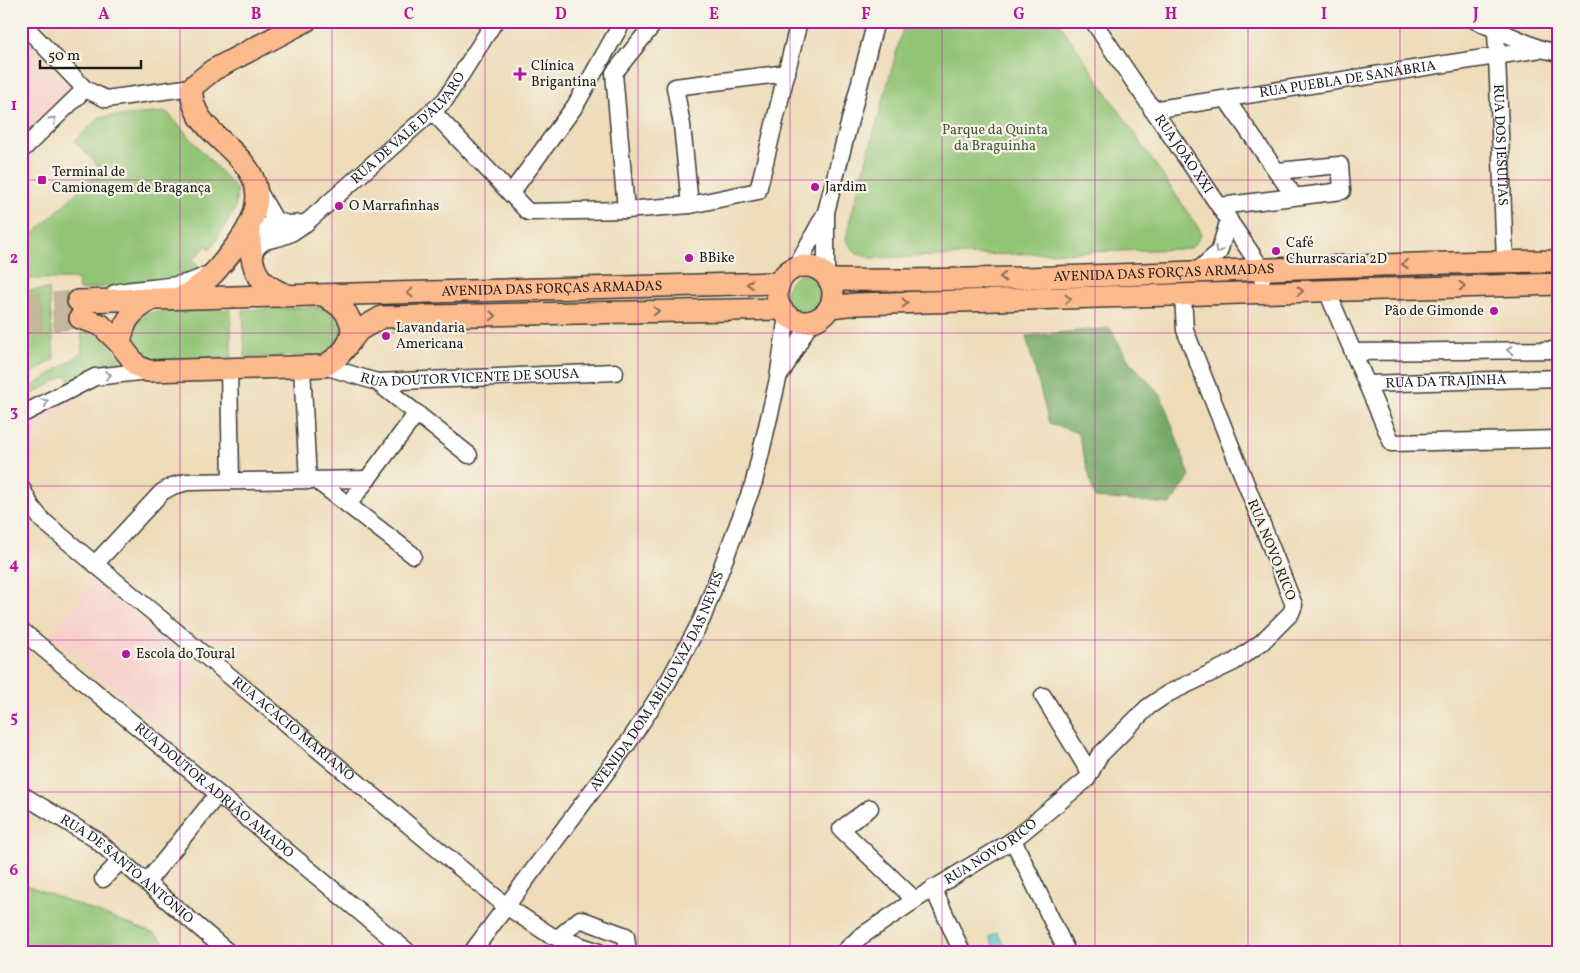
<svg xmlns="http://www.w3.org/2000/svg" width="1580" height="973" font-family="Vollkorn,serif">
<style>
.built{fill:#f7d0ca}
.green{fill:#91c475;stroke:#567048}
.forest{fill:#74aa66;stroke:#486341}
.water{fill:#56c3cc;stroke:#397074}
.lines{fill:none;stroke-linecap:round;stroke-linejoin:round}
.major-tunnel{stroke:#c4b69a;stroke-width:21;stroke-dasharray:21 11;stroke-linecap:butt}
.minor-casing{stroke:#3c3934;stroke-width:19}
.major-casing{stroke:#3c3934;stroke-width:24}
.minor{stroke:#fff;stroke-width:16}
.major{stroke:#fcba8d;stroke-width:21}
.oneway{stroke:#999}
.oneway2{stroke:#8c6b54}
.grid{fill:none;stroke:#b5179e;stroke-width:1;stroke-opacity:0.55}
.poi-dot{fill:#b5179e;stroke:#f7f3e8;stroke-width:2}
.labels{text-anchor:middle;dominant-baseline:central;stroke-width:4.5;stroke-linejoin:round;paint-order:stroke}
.poi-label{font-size:14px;fill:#1c1c1c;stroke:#f7f3e8;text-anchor:start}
.street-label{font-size:14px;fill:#1c1c1c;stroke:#f7f3e8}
.park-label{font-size:14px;fill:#45573b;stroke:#f7f3e8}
.neatline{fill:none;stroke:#b5179e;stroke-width:2}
.grid-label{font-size:16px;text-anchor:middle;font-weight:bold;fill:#b5179e}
</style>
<rect width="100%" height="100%" fill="#f7f3e8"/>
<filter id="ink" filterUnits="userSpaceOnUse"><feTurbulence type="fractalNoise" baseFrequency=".02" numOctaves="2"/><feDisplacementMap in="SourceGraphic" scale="10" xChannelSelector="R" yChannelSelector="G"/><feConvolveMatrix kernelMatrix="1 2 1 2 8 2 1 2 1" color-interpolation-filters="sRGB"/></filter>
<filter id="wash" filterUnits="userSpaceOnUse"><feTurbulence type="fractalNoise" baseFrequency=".0096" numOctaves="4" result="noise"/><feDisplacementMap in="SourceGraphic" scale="20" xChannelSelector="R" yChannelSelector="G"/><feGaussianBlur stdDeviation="1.12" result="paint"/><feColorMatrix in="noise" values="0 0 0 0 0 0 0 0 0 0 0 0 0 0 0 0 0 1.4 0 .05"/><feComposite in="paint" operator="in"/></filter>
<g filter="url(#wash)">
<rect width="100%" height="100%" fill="#eedcb9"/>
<g class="built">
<polygon points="21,40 70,91 21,137"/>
<polygon points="74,395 77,405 52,417 33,436 39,456 21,464 21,422"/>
<polygon points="93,581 203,673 162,729 49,636"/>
</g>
<g class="green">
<polygon points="905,21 1058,21 1199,229 1201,236 1191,248 1185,249 872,258 857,254 846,240 849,223"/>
<polygon points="167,112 237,190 235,210 210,250 207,245 193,260 201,270 183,278 79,290 78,279 29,279 21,272 21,246 101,169 75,141 100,117"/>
<circle cx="805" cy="294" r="19"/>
<polygon points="49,289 54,359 21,380 21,291"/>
<polygon points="323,307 340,318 343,335 325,356 245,357 243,310"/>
<path d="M231,310V358L149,360C136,355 132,345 131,332L145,314L155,312Z"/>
<polygon points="81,329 104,339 128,367 71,384 67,375 21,400 21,394 82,353"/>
<polygon points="21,883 155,934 176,952 21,952"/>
</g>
<polygon class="forest" points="1110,328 1129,361 1161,395 1190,476 1171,504 1095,498 1078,433 1049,423 1026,336"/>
<polygon class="water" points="997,932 1007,950 997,952 989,937"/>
</g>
<g filter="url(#ink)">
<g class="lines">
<g class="major-tunnel">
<polyline points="21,305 78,301"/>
<polyline points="21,324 80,318"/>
</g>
<defs>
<g id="minor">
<path id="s1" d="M1093,21C1148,104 1206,185 1261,268L1262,278"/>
<polyline points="1476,21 1541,49 1559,53"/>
<polyline points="21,22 85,89 106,99 192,87"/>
<path id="s2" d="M1496,30L1505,261"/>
<polyline points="1226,99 1294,196"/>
<path id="s3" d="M1152,110L1541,49"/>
<polyline points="432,111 528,212 626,210 690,205 758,191 799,21"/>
<polyline points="21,151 85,89"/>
<polyline points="256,187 275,220 288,224 306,223"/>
<polyline points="511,193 575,106 623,21"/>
<polyline points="690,205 682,125 675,87 787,73"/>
<polyline points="1220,206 1342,191 1340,165 1278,171"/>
<polyline points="626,210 614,73 656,21"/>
<polyline points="826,214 826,275"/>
<polyline points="249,228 288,224"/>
<path id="s4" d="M250,258C265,233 268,244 289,234C295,231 301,226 306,223L445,100L495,21"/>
<polyline points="796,267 826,212 876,21"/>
<polyline points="1196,272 1219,252 1229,219"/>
<polyline points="1327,291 1392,443 1559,439"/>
<path d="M115,293C144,286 179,290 206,275"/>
<polyline points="1353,352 1559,350"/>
<path id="s5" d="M324,366L377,382L615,372"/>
<polyline points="302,367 308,481"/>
<polyline points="229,368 231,481"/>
<polyline points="782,372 811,321"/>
<polyline points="377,382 469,455"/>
<path id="s6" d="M1367,384L1559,378"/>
<polyline points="21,415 95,377 148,371"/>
<polyline points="317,481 413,555"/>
<path id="s7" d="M21,487L31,506L42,520L506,906L550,935L599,952"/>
<polyline points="348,505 417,413"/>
<polyline points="95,564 162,492 173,486 187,482 368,479"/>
<path id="s8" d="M21,630L408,952"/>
<polyline points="1043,696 1090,773"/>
<path id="s9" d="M21,794L95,839L228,952"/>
<polyline points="870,808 841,829 915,900"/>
<polyline points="1013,840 1067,952"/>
<polyline points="103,879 121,860"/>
<polyline points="147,882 218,794"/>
<polyline points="933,888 962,952"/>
<polyline points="558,938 580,919 626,936 628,952"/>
<path id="s10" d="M472,952L628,743L668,682L702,619L754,482L778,379L787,315"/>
<path id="s11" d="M844,952L860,937L915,900L1013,840L1087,779L1099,756L1148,707L1167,694L1234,662L1262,642L1291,613L1294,605L1185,330L1183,296"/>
</g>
<g id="major">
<path d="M249,228C252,262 250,282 287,295"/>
<circle cx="805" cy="294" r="28"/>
<path id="s12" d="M829,280C1073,282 1316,263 1559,261"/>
<path d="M181,298C208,283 220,267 238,243C301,157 186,147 192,87L213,70L306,21"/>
<path d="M152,299C131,312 124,319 120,344L137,366L148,371L324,366C345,354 363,333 343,309C338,304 330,300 324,295"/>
<path id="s13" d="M78,301L779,283"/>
<polyline points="830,307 856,304 1559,284"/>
<polyline points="80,318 101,325 120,344"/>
<polyline points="349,343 359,330 382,317 781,309"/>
</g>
</defs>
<use href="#minor" class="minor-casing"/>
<use href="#major" class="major-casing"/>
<use href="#minor" class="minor"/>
<use href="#major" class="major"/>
</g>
<defs><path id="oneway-chevron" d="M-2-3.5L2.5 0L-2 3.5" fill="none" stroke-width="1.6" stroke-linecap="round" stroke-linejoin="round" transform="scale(1.25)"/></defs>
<g class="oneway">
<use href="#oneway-chevron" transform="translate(53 120) rotate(-44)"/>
<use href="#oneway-chevron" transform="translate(1218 250) rotate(120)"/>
<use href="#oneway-chevron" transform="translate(1510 350) rotate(179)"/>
<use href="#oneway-chevron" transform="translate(108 375) rotate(-7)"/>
<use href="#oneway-chevron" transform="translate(45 402) rotate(-28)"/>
</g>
<g class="oneway2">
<use href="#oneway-chevron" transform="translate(1405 264) rotate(178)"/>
<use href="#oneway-chevron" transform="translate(1003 277) rotate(179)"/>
<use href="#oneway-chevron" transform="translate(750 284) rotate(178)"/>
<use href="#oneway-chevron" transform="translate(1462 286) rotate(-2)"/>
<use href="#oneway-chevron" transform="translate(1300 291) rotate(-1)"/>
<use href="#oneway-chevron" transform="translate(410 293) rotate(178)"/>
<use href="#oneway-chevron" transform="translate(1068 299) rotate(-1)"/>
<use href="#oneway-chevron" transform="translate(905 303) rotate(-1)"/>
<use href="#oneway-chevron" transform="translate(656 311) rotate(-2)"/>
<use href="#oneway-chevron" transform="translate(493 316) rotate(-1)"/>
</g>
</g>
<path class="grid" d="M180,21V952M332,21V952M485,21V952M638,21V952M790,21V952M942,21V952M1095,21V952M1248,21V952M1400,21V952M21,180H1559M21,333H1559M21,486H1559M21,640H1559M21,792H1559"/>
<g class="poi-dot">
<path d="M517.5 66.5h5v5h5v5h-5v5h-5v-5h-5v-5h5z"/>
<rect x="37" y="175" width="10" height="10" rx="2.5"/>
<circle cx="815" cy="187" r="5"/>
<circle cx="339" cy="206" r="5"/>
<circle cx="1276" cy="251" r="5"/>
<circle cx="689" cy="258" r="5"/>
<circle cx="1494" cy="311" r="5"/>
<circle cx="386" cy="336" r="5"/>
<circle cx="126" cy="654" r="5"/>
</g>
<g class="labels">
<g class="poi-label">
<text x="531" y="66">Clínica<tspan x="531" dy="16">Brigantina</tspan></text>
<text x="52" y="172">Terminal de<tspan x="52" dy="16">Camionagem de Bragança</tspan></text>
<text x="825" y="187">Jardim</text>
<text x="349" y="206">O Marrafinhas</text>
<text x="1286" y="243">Café<tspan x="1286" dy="16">Churrascaria 2D</tspan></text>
<text x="699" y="258">BBike</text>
<text x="1484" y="311" text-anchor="end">Pão de Gimonde</text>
<text x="396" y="328">Lavandaria<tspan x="396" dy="16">Americana</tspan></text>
<text x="136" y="654">Escola do Toural</text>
</g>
<g class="street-label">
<text stroke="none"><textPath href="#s3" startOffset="198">RUA PUEBLA DE SANÁBRIA</textPath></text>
<text stroke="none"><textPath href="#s4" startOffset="208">RUA DE VALE D'ÁLVARO</textPath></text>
<text stroke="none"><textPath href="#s2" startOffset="115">RUA DOS JESUÍTAS</textPath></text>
<text stroke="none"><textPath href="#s1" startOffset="161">RUA JOÃO XXI</textPath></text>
<text stroke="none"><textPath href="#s12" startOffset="335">AVENIDA DAS FORÇAS ARMADAS</textPath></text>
<text stroke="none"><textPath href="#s13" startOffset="474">AVENIDA DAS FORÇAS ARMADAS</textPath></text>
<text stroke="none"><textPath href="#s5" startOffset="148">RUA DOUTOR VICENTE DE SOUSA</textPath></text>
<text stroke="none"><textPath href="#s6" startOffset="79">RUA DA TRAJINHA</textPath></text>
<text transform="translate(1271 550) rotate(68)">RUA NOVO RICO</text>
<text stroke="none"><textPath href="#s10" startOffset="329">AVENIDA DOM ABÍLIO VAZ DAS NEVES</textPath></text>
<text stroke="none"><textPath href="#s7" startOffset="366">RUA ACÁCIO MARIANO</textPath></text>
<text stroke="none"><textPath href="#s8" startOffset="251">RUA DOUTOR ADRIÃO AMADO</textPath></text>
<text stroke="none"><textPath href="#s11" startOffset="178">RUA NOVO RICO</textPath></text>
<text stroke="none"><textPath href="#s9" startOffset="130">RUA DE SANTO ANTÓNIO</textPath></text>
</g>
<g class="park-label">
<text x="995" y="130">Parque da Quinta<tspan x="995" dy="16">da Braguinha</tspan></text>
</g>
</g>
<rect width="1580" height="973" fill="none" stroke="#f7f3e8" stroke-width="55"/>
<path d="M40 60v8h101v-8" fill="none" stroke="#1c1c1c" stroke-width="2.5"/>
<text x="48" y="60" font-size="15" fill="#1c1c1c" stroke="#f7f3e8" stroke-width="4" paint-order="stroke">50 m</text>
<rect x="28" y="28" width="1524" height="918" class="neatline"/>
<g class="grid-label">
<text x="104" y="19">A</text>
<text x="256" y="19">B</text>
<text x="409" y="19">C</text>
<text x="561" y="19">D</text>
<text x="714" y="19">E</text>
<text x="866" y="19">F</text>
<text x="1019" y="19">G</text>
<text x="1171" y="19">H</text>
<text x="1324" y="19">I</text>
<text x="1476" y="19">J</text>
<text x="14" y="110">1</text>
<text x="14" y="263">2</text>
<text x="14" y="416">3</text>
<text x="14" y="569">4</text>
<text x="14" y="722">5</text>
<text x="14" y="875">6</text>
</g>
</svg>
